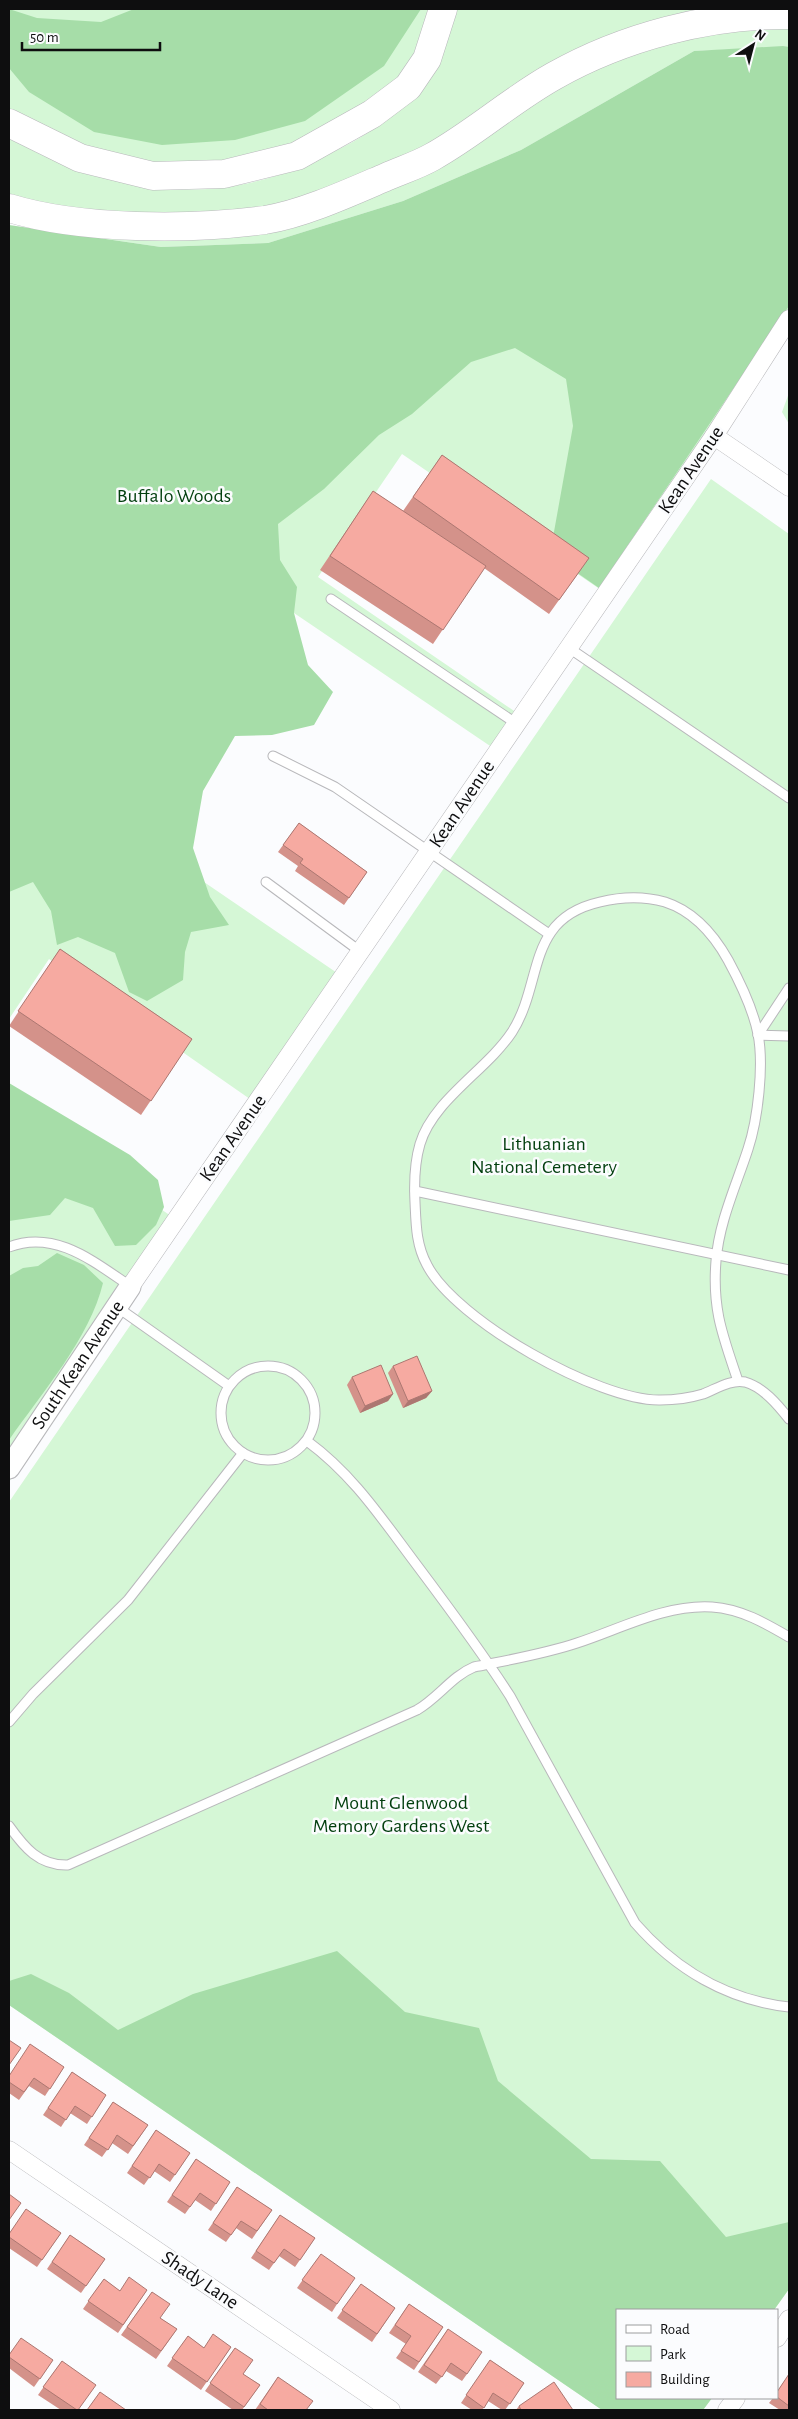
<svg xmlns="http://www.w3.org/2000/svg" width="798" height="2419" font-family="'Alegreya Sans',sans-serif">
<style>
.green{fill:#d5f7d6}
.forest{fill:#a6dda8}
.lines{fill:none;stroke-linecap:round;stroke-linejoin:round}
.service-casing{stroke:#b8b8bb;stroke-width:11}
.minor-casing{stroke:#b8b8bb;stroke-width:19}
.tertiary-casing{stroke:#b8b8bb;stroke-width:23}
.trunk-casing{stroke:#b8b8bb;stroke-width:29}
.service{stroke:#fff;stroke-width:9}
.minor{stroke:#fff;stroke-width:18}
.tertiary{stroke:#fff;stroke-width:21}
.trunk{stroke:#fff;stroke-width:28}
.wall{fill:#d4928a}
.shaded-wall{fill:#ac7771}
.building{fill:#f6aaa1;stroke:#ac7771}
.labels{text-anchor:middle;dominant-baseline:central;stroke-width:5;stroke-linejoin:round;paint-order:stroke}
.street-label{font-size:20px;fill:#0e0e0f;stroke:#fbfcfe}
.park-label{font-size:20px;fill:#023f0e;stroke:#fbfcfe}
</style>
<rect width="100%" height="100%" fill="#fbfcfe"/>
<g class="green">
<polygon points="9,9 429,9 415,53 399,76 371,102 273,154 185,168 99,155 9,110"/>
<path d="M451,9H697L664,18L441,141L302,200L177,220L9,200V137C107,196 218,209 323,157C341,148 363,138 379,124C387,117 393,102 399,92C416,65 434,37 451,9Z"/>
<polygon points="789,22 789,47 694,51 521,150 403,201 268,243 161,247 99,238 163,239 228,234 520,107 639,47"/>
<polygon points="789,169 789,319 604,592 402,454 318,577 520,715 496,750 294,613 141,839 343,977 257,1104 49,959 9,1019 9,304"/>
<polygon points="789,393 789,424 782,412"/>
<polygon points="711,479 789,534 789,2289 774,2310 617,2310 617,2398 712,2398 703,2410 602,2410 9,2005 9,1502"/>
<polygon points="9,1107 177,1220 183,1211 9,1482"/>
</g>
<g class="forest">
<polygon points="9,9 37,18 101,22 134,9 421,9 384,66 305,121 235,140 162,145 94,132 29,92 9,68"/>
<polygon points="783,46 789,47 789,306 599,588 550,554 573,426 566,379 515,348 471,362 412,414 379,435 324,489 278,524 280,560 297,587 294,613 308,665 333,692 314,725 272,735 235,736 203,791 193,848 210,897 229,925 191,932 185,952 183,980 147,1001 129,992 115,953 78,937 57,945 51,911 33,882 9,892 9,225 161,247 268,243 403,201 521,150 694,51"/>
<polygon points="9,1083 130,1155 158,1180 164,1207 156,1225 136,1245 115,1246 93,1208 65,1198 50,1215 9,1221"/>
<path d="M57,1253L84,1265L103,1283C90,1338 41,1394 9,1440V1276L23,1268L38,1266Z"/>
<polygon points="337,1951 405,2012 479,2028 498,2081 591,2159 660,2161 726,2237 789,2222 789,2289 774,2310 617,2310 617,2398 712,2398 703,2410 602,2410 9,2005 9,1981 31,1974 69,1993 118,2030 193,1994"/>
</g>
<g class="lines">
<defs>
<g id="service">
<polyline points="331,599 517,724"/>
<polyline points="569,648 789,798"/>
<polyline points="273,756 335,787 549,934"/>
<polyline points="266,882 361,952"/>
<polyline points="758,1035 789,988"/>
<polyline points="758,1035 789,1036"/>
<polyline points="415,1191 789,1270"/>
<path d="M9,1247C55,1229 94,1262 130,1286"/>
<polyline points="117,1307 229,1386"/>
<circle cx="268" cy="1413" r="47"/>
<path d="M738,1381C723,1336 712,1310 716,1261C719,1222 736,1186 748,1149C758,1119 764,1065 758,1034C753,1009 740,982 728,960C714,935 693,911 665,902C644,896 620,897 600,902C525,919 544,982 512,1032C487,1070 433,1100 420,1144C415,1161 414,1183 415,1202C416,1224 416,1245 427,1265C455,1320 599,1401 660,1400C675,1400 690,1398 703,1394C716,1389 731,1379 745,1382C763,1387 778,1405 789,1419"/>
<path d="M307,1441C352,1474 380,1516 413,1560C446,1604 480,1649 510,1696L635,1923C675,1969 727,2000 789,2007"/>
<polyline points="9,1722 33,1694 128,1600 243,1453"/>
<path d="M9,1826C24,1847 39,1866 68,1865L417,1710C438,1698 452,1676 474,1667C509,1660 544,1654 577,1643C620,1629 666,1604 712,1607C741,1609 765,1623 789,1637"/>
</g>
<g id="minor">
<polyline points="714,436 789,487"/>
<polyline points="130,1287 714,436 789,319"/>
<polyline points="9,2150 391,2410"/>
<polyline points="777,2338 789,2319"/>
<polyline points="727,2410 736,2398"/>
</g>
<g id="tertiary">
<path id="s1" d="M9,1468L130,1287"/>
</g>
<g id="trunk">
<polyline points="9,123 80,158 153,176 224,174 297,156 372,114 408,87 427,59 443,9"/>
<path d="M9,208C81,230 190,230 265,220C303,214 351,192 386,177C402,170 418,165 432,157C475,133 511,100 554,76C623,37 710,14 789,15"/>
</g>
</defs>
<use href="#service" class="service-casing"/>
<use href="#minor" class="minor-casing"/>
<use href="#tertiary" class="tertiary-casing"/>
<use href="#trunk" class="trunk-casing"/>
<use href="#service" class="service"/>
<use href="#minor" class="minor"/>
<use href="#tertiary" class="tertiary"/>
<use href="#trunk" class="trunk"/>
</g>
<g class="wall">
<polygon points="442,455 589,558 549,614 484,568 433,644 320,570 373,491 403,511"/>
<polygon points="299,823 367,872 344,905 295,871 298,866 278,852"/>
<polygon points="60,949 192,1039 141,1115 9,1026"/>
<polygon points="393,1366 432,1391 426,1398 403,1408 388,1373"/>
<polygon points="352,1377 393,1394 388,1401 360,1413 347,1385"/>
<polygon points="64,2067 45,2096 29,2086 19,2100 9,2093 9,2076"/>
<polygon points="72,2072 106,2095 87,2124 70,2113 61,2127 43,2115"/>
<polygon points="113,2102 148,2125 128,2154 112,2143 102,2157 84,2145"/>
<polygon points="156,2130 190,2153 170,2182 154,2171 144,2185 127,2173"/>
<polygon points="196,2159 230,2182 211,2211 195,2200 185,2214 167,2202"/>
<polygon points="237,2187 272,2210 252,2239 236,2228 226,2242 208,2230"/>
<polygon points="280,2215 315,2238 295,2267 279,2256 269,2270 251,2258"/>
<polygon points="61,2233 37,2267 9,2248 9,2234"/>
<polygon points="70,2235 105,2259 81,2293 47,2269"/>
<polygon points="321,2254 337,2304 332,2312 297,2288"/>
<polygon points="104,2279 120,2291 147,2290 118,2333 83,2309"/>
<polygon points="361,2284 395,2308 372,2342 337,2318"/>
<polygon points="152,2292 160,2318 177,2329 156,2359 121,2335"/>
<polygon points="409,2304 443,2327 414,2370 396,2358 406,2344 389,2333"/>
<polygon points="448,2329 467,2374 462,2381 446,2371 436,2384 418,2372"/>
<polygon points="188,2336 204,2348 231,2347 201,2390 167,2366"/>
<polygon points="235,2348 243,2374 260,2385 242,2410 233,2410 205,2391"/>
<polygon points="9,2355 53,2360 34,2387 9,2368"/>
<polygon points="490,2360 524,2383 505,2410 502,2410 488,2401 482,2410 472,2410 461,2403"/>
<polygon points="62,2361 78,2410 61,2410 38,2395"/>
<polygon points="789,2374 789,2410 780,2410 769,2403 773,2398 777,2398 777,2392"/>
<polygon points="278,2377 306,2410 255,2410"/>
<polygon points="519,2406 573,2410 516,2410"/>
</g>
<g class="shaded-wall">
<polygon points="432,1391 426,1398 403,1408 408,1401"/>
<polygon points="393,1394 388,1401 360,1413 365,1406"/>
</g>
<g class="building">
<polygon points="442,455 589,558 559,600 413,497"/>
<polygon points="373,491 486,566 443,630 330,556"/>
<polygon points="299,823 367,872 349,898 300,863 303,859 283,845"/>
<polygon points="60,949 192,1039 151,1101 18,1011"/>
<polygon points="417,1356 432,1391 408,1401 393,1366"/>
<polygon points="381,1365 393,1394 365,1406 352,1377"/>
<polygon points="9,2040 21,2048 9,2065"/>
<polygon points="30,2044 64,2067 50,2089 34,2078 24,2092 9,2082 9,2076"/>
<polygon points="72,2072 106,2095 92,2117 75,2106 66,2120 48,2108"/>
<polygon points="113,2102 148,2125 133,2146 117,2135 108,2150 89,2138"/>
<polygon points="156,2130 190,2153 175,2175 159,2164 150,2178 132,2166"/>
<polygon points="196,2159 230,2182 216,2204 200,2193 190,2207 172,2195"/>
<polygon points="237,2187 272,2210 257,2231 241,2221 231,2235 213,2223"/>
<polygon points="9,2194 21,2203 9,2220"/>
<polygon points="26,2209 61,2233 42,2260 9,2237 9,2234"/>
<polygon points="280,2215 315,2238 300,2260 284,2249 274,2263 256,2251"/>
<polygon points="70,2235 105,2259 86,2286 52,2262"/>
<polygon points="321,2254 355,2278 337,2304 302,2280"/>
<polygon points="129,2277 147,2290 123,2325 88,2301 104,2279 120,2291"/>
<polygon points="361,2284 395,2308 377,2334 342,2310"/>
<polygon points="152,2292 170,2304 160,2318 177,2329 161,2351 127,2327"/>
<polygon points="409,2304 443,2327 419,2362 401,2351 411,2336 395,2325"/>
<polygon points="448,2329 482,2352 467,2374 451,2363 442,2377 424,2365"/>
<polygon points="213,2334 231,2347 207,2382 172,2358 188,2336 204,2348"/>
<polygon points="21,2338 53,2360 40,2379 9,2357 9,2355"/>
<polygon points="235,2348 253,2360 243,2374 260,2385 244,2407 210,2383"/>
<polygon points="490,2360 524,2383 510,2404 493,2393 484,2408 466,2395"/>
<polygon points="62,2361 96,2385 78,2410 77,2410 43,2387"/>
<polygon points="789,2374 789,2406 777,2397 777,2392"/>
<polygon points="278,2377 313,2401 306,2410 268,2410 260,2404"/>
<polygon points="554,2382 573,2410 521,2410 519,2406"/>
<polygon points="100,2392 126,2410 87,2410"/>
</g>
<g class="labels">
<g class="street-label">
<text transform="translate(691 470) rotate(-56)">Kean Avenue</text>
<text transform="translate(462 804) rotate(-56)">Kean Avenue</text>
<text transform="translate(233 1138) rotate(-55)">Kean Avenue</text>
<text stroke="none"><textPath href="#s1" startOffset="124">South Kean Avenue</textPath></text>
<text transform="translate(200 2280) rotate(34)">Shady Lane</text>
</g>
<g class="park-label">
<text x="174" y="496">Buffalo Woods</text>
<text x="544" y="1144">Lithuanian<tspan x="544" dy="23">National Cemetery</tspan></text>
<text x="401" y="1803">Mount Glenwood<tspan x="401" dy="23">Memory Gardens West</tspan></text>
</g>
</g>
<rect width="798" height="2419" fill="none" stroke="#0e0e0f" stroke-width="20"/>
<rect x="616" y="2309" width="162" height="90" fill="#fbfcfe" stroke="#9c9d9e"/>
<rect x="626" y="2325" width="25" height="8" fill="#ffffff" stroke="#9c9d9e"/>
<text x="660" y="2334" font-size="15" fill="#0e0e0f">Road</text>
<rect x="626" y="2346" width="25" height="15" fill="#d5f7d6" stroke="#9c9d9e"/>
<text x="660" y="2359" font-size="15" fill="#0e0e0f">Park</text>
<rect x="626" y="2372" width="25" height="15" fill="#f6aaa1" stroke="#9c9d9e"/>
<text x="660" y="2384" font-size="15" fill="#0e0e0f">Building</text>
<g transform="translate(753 45) rotate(36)" stroke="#fbfcfe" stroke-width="4" paint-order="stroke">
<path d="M0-4L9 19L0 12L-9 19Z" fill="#0e0e0f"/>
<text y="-8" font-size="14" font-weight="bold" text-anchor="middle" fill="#0e0e0f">N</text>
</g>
<path d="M22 42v8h138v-8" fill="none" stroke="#0e0e0f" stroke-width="2.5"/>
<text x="30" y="42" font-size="15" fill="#0e0e0f" stroke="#fbfcfe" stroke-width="4" paint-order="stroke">50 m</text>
</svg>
